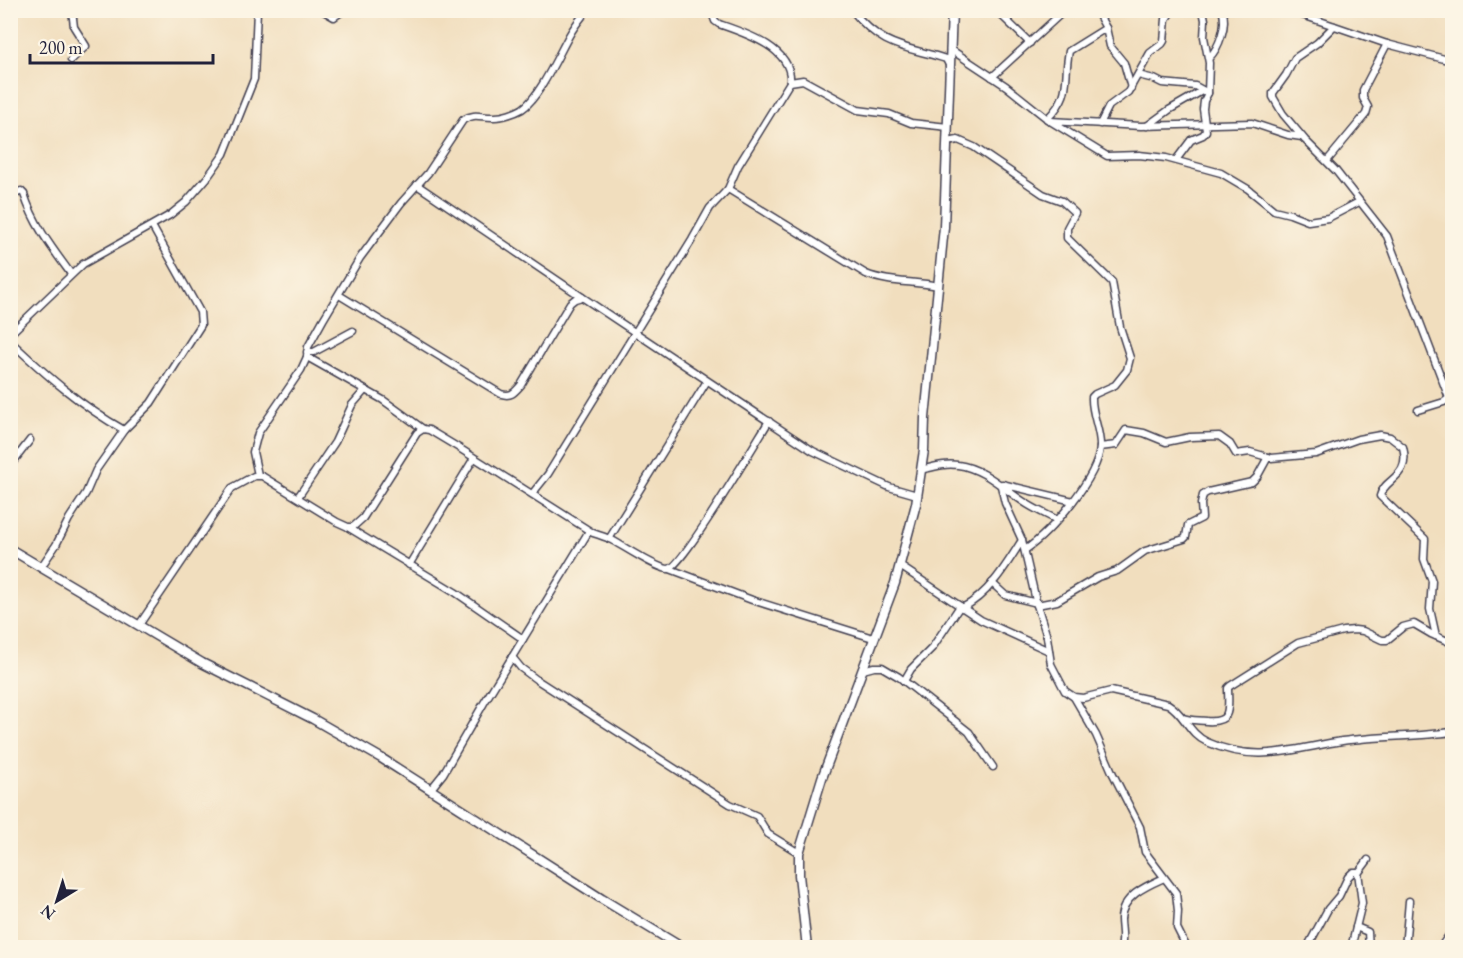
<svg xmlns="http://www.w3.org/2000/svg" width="1463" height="958" font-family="'EB Garamond',serif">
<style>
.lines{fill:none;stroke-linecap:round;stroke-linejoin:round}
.street-casing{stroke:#413e4f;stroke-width:9}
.secondary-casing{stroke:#413e4f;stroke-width:11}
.street{stroke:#fff;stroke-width:6}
.secondary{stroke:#fff;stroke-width:8}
</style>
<rect width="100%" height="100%" fill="#fcf5e5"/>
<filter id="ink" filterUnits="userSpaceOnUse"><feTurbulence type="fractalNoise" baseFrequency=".0167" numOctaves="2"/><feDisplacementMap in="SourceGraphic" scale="12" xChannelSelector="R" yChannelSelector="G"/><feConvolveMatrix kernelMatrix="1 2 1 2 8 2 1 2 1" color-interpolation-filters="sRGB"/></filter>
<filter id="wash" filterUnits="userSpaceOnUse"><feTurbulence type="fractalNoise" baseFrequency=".008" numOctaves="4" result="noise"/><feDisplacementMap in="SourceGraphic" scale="24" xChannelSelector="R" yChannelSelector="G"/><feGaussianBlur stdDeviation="1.35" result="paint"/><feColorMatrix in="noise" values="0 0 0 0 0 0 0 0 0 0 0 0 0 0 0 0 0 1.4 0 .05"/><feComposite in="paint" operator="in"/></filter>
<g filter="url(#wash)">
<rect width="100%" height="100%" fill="#f1debe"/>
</g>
<g filter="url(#ink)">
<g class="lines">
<defs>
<g id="street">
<polyline points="322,10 334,17 344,10"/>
<path d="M852,10C882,48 904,46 946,59L949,65"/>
<polyline points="996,10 1030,43"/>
<polyline points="1096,10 1106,28 1110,46 1124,63 1131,88"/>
<polyline points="1288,10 1387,44 1452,61"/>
<polyline points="1334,26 1317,43 1295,58 1286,75 1273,93 1273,97 1283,114 1305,140 1336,171 1387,236 1449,398 1444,402 1418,410"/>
<polyline points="950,49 1006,86 1050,121 1107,156 1139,155 1166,158 1221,173 1248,189 1274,210 1290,214 1308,221 1328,218 1359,202"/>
<path d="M1209,58C1219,48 1228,24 1222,10"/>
<polyline points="71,60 86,46 74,27 72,10"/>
<polyline points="1138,75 1154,79 1162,83 1195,86 1208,93"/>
<polyline points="992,77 1065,10"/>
<polyline points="790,82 803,80 858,110 889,114 911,123 948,127"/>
<path d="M1047,119C1073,93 1063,81 1069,51L1106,28"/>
<polyline points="1050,121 1141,126 1252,123 1288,135 1302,137"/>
<polyline points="1100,124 1109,106 1128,92 1150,53 1162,44 1164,41 1166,19 1172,10"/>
<polyline points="1147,126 1169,110 1202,91"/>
<path d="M948,142L958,140L974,147L1043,194L1062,201L1075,213L1067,228V238L1112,282L1120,327L1130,358L1127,370L1115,385L1095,394L1092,397C1091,414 1101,431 1100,447C1098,478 1050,533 1025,550"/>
<polyline points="1176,160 1191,140 1203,135 1206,131 1203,109 1204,101 1208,93 1209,63 1204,37 1205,20 1203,10"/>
<polyline points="1327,161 1366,114 1368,107 1363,98 1363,90 1387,44"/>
<polyline points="417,185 582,297"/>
<path d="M728,189L866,274C888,283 914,281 938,286"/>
<path d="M10,197L21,191L24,194C34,225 52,248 71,274"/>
<path d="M339,295L501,394C511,397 514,393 521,385L570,303L575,299L582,297L813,451L889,487L917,495"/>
<polyline points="10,334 83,264 170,215 186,202 207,178 224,154 254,79 257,10"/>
<path d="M10,341C46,375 81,406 124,430"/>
<polyline points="307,352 314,352 353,331"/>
<polyline points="307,357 383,400 423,429"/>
<path d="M1100,447L1116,445L1126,430L1144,433L1166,442L1190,437L1219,436L1230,444L1236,454L1250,452L1271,458L1316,454L1358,439L1380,435L1390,437L1403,447C1411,478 1384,478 1380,496L1425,539L1424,559L1432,581L1430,609L1436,636"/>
<polyline points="10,466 30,440"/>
<path d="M921,470C933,467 945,463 958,465C983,468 1004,489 1024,502C1034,509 1046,514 1057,520"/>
<path d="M258,475L253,452L258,433L301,370L307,357L308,347L323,320L360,258L401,203L428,173L463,120C475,112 482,118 495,117C503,117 515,113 522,109C540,97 559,53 570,34C575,25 581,18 587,10"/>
<polyline points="1002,484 1073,501"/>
<path d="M1001,486L1005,503L1022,540L1037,605L1047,637L1051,664L1065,691L1074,697L1083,698L1111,691L1168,704C1185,714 1188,733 1207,742C1256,764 1292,749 1342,741C1379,736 1416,737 1452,732"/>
<path d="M532,494L548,474L692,240L710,208L728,189L738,166L790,82C793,48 745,33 719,24L715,21L711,10"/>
<polyline points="298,497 335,442 352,405 365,390"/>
<polyline points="349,528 455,592 523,639"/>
<polyline points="609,539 707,381"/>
<polyline points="409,565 474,458"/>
<polyline points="900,566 981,620 1049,651"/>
<polyline points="41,567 56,545 69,519 86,493 96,470 124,430 151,403 201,325 200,312 152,226"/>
<polyline points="670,569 752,600 873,638"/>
<polyline points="992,583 1005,595 1037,603"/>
<polyline points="1037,605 1057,601 1098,577 1117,571 1145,551 1184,539 1186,537 1188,525 1202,518 1201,504 1203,495 1208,492 1252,482 1257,477 1268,457"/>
<path d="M962,608C989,595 1007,564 1022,540"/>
<path d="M139,625L232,488L254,476H262L337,522L348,527H353L363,518L417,433L423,429L429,430L459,448L593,533C599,535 605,537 610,539C623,546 656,568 668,569C681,569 757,440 769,421"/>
<polyline points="512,657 521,668 537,680 730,804 757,816 768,834 799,853"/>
<polyline points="863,670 874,667 882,667 899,677 969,732 993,767"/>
<polyline points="904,681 911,669 932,648 960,606"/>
<polyline points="1074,697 1096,735 1113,774 1140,827 1145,852 1176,893 1178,911 1177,928 1187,948"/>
<path d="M1183,718C1192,721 1198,720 1207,721C1233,723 1228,707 1228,688L1230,686L1298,643L1343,631L1355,630L1363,631L1382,640H1387L1403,627L1414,624L1431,634L1452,643"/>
<polyline points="431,789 443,774 484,703 589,531"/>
<polyline points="1356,927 1368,932 1369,948"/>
<path d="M1121,948C1124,937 1121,929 1121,919C1122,896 1146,886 1164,878"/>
<polyline points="1307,948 1328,909 1339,896 1348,877 1353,872 1359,872 1368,860"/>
<polyline points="1351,948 1362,903 1358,872"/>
<polyline points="1405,948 1409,901"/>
<polyline points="1440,948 1452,931"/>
</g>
<g id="secondary">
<polyline points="10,549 202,663 313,719 381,758 602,899 683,948"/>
<polyline points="807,948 799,875 799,853 822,778 895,583 916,504 924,450 925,418 944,227 952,10"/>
</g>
</defs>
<use href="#street" class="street-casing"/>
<use href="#secondary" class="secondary-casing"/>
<use href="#street" class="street"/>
<use href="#secondary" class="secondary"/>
</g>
</g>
<rect width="1463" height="958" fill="none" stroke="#fcf5e5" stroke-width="36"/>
<g transform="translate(57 901) rotate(218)" stroke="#fcf5e5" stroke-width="4.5" paint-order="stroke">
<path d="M0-4.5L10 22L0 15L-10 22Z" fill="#22223b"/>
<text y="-9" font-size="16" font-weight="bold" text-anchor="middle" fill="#22223b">N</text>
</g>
<path d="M30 54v9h183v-9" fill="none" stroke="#22223b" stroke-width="3"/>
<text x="39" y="54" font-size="18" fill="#22223b" stroke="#fcf5e5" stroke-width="4.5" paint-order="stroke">200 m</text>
</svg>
